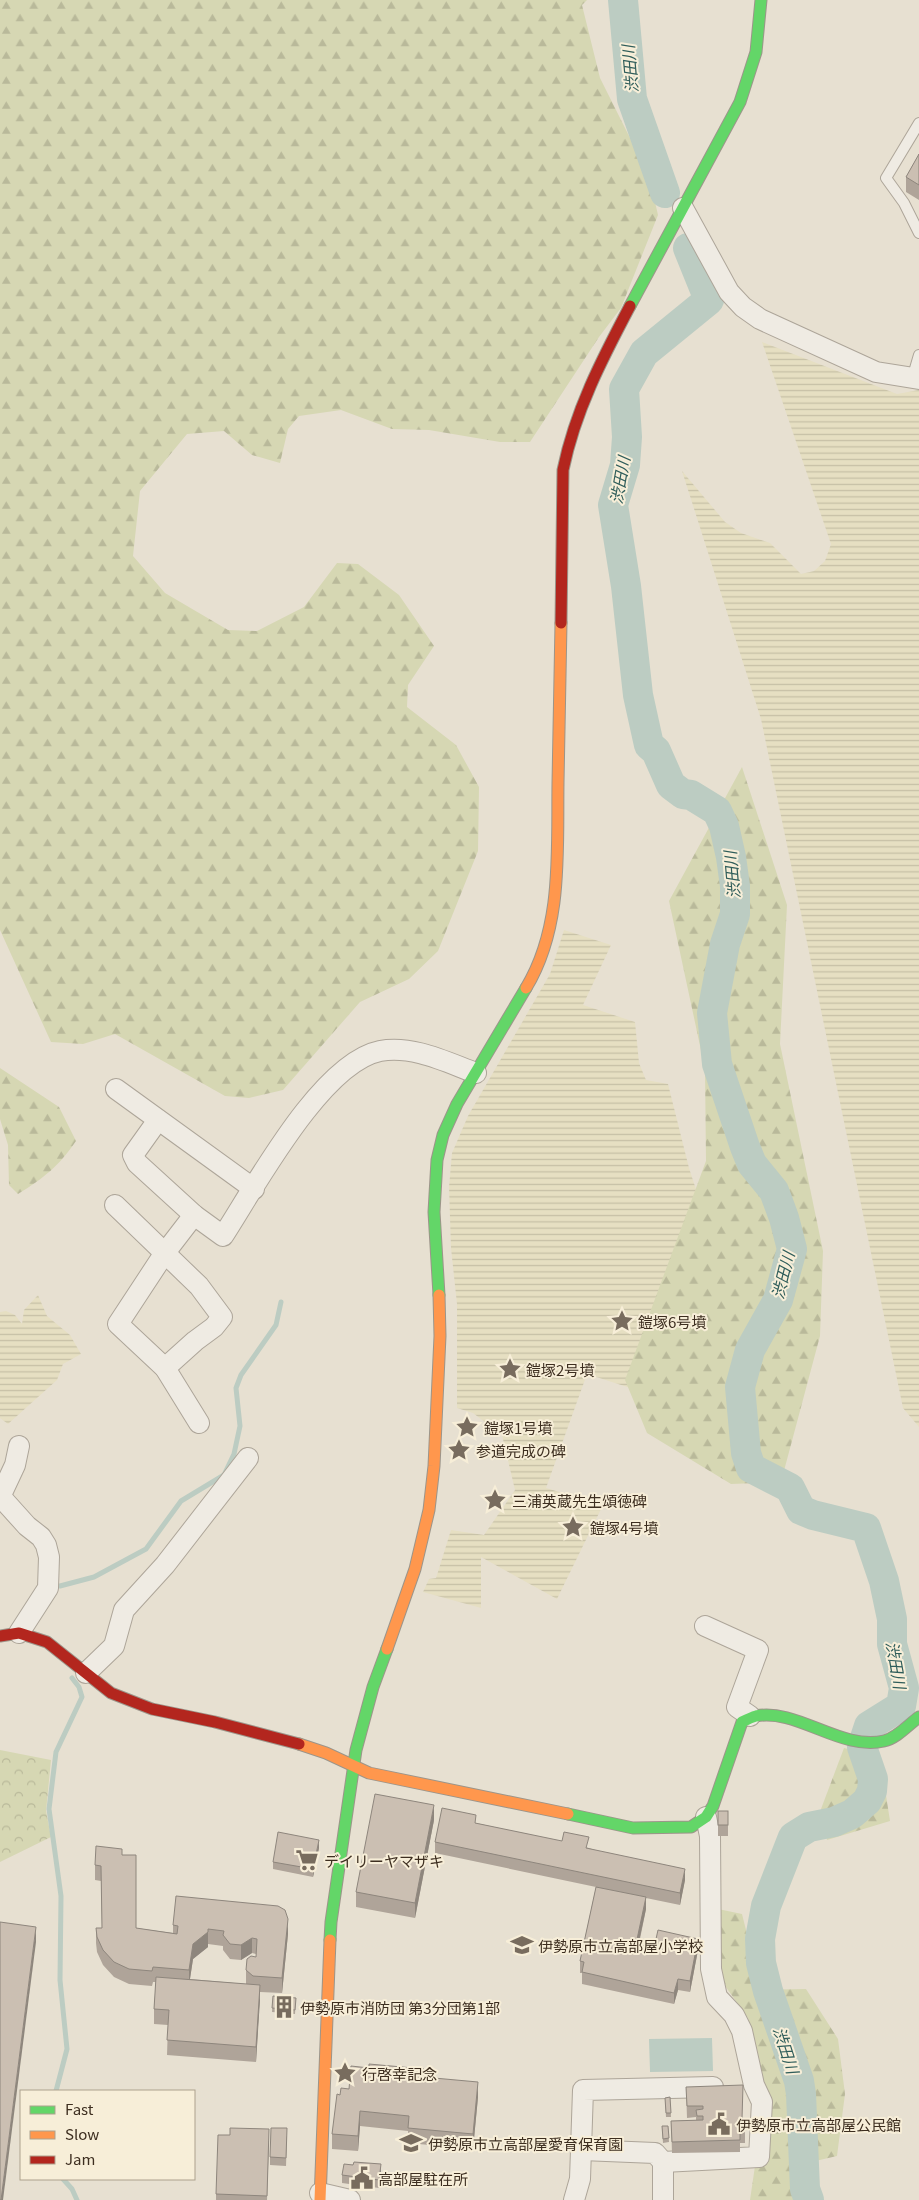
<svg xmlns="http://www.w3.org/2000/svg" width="919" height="2200" font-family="Georgia,'Noto Sans JP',serif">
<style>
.farmland{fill:url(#farmland-rules)}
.forest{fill:url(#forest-firs)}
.park{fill:url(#park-crowns)}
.water{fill:#bcccc2}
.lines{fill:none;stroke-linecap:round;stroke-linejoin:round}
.stream{stroke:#bcccc2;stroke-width:5}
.river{stroke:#bcccc2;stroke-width:30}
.lane-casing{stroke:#ada599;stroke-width:12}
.street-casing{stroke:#ada599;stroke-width:22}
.fast-casing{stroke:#9c958a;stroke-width:13}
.slow-casing{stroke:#9c958a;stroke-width:13}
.jam-casing{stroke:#9c958a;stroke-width:13}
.lane{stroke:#efebe3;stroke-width:10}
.street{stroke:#efebe3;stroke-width:20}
.fast{stroke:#63d668;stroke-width:11}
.slow{stroke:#ff974d;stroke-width:11}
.jam{stroke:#b3261e;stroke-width:11}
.wall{fill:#afa499;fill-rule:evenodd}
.shaded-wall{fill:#8e867d}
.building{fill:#cbbfb2;stroke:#8e867d}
.labels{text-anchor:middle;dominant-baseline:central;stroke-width:4;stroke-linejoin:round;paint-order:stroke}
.poi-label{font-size:15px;fill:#3d2e20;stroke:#f7eed8;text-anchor:start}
.water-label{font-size:16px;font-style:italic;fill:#2f5d5a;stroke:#f7eed8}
</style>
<defs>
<pattern id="farmland-rules" width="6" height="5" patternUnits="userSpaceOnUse" patternTransform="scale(1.25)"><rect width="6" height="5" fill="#e6dfc2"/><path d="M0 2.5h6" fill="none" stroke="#c6c0a6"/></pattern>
<pattern id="forest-firs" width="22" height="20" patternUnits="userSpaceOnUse" patternTransform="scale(1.25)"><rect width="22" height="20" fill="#d6d7b3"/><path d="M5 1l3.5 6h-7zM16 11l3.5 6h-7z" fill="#b9b99a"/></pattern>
<pattern id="park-crowns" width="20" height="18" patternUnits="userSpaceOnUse" patternTransform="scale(1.25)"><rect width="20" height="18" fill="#d6d7b3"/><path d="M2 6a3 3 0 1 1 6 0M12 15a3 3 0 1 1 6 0" fill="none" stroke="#b9b99a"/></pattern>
</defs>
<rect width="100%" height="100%" fill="#e7e0d1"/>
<g class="farmland">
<polygon points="762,342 897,394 919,390 919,1427 903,1408 761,719 682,471 725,522 741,533 770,543 801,574 814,571 825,561 831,544"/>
<polygon points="564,930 611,945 583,1005 635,1022 639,1063 646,1080 668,1084 689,1168 704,1214 646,1393 587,1374 546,1488 603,1505 557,1599 481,1557 481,1608 423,1592 429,1579 436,1578 437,1575 451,1530 484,1535 515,1490 502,1435 473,1413 457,1408 457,1304 451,1248 449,1187 452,1153 468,1116 550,974"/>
<polygon points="38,1295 47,1316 70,1335 81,1354 63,1364 57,1380 8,1424 0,1418 0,1312 6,1311 15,1315 22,1324 24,1310"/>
</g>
<g class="forest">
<polygon points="0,0 587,0 582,5 600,78 649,176 658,215 621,308 599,337 530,442 500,442 429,430 392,429 341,410 299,416 288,429 280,463 252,455 224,431 187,434 140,491 133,556 165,593 228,630 257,631 304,607 337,563 358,564 399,595 434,646 408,685 407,707 456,745 479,787 478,851 438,951 409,979 360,1002 283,1090 249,1098 225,1096 115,1034 83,1044 51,1042 0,930"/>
<polygon points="742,767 787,905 780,1044 823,1251 820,1336 781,1482 731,1484 647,1433 625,1380 706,1161 705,1069 669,901"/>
<path d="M0,1068L59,1107L76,1141C59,1166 44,1178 18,1194L9,1185L8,1145L0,1119Z"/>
<polygon points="844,1748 880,1757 890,1821 827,1840 821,1809"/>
<polygon points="718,1909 742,1914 748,1938 754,1990 806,1989 838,2039 845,2094 837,2156 798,2165 799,2200 750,2200 766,2091 748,2018 723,1983"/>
</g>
<polygon class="park" points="0,1750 51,1760 46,1811 51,1837 0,1862"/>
<polygon class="water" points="712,2038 713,2071 650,2072 649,2039"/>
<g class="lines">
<g class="stream">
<polyline points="60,1586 94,1577 146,1549 181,1501 224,1475 234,1454 240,1426 236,1388 241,1375 276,1325 281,1302"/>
<polyline points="56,2091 67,2049 60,1980 61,1896 49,1809 56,1752 82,1697 79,1687 72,1678"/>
<polyline points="63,2179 72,2189 77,2200"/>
</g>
<g class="river">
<polyline points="623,0 632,99 665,193"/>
<polyline points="688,248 709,300 644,353 624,389 627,437 625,465 613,505 626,586 638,695 649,745 656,751 671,785 683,794 691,795 717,811 724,826 731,857 735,886 735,914 725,944 712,1013 717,1064 745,1147 752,1164 774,1191 784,1218 792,1249 778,1300 750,1350 740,1387 746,1453 751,1468 790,1488 801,1510 813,1515 866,1528 884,1581 892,1619 892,1644 904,1688 901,1706 869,1726 862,1747 873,1779 872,1791 867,1801 852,1814 834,1822 809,1827 793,1837 766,1906 760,1939 761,1963 768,1991 799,2081 801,2094 805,2189 809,2200"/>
</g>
<defs>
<g id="lane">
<polyline points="919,123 886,178 904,203 919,233"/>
<polyline points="912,379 919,355"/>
</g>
<g id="street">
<polyline points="683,208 729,292 743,307 760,319 876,372 919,379"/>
<polyline points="116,1089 254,1189"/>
<path d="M158,1120L133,1155L137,1163L194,1215L223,1236C255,1187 321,1063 380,1051C413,1045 446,1062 476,1073"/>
<polyline points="115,1205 199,1286 222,1317 214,1327 195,1341 165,1368"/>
<polyline points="194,1215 164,1254 118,1324 165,1368 199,1423"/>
<polyline points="0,1496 27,1526 41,1537 46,1545 49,1557 48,1588 19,1633"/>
<polyline points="0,1497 15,1465 19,1446"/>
<polyline points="705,1626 758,1650 737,1707 750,1716"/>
<polyline points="86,1673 114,1646 124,1610 165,1565 248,1458"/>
<polyline points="582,2150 655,2153 663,2162 663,2200"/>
<polyline points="663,2162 759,2157 762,2102 754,2085 742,2031 734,2015 717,1997 711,1969 710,1836 706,1817"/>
<polyline points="320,2193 350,2200"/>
<polyline points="574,2200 580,2179 583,2090 713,2087"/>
</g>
<g id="fast">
<polyline points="630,306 740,102 756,52 761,0"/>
<polyline points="439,1295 434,1212 437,1160 443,1135 457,1104 526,988"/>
<path d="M568,1814L633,1828L691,1827L706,1817L713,1806L742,1722C746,1720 752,1717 756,1716C797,1708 841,1751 884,1741C897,1738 908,1725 919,1717"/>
<polyline points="330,1940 331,1922 356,1750 373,1687 387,1649"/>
</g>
<g id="slow">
<path d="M526,988C563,927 557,852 558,783C559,730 560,677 561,623"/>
<polyline points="387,1649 415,1569 429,1510 434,1466 440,1336 439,1295"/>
<polyline points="299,1744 326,1753 369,1773 568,1814"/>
<polyline points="320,2200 330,1940"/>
</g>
<g id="jam">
<path d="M561,623L563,470C575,411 602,359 630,306"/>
<polyline points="0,1636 19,1633 47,1642 111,1693 152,1709 215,1722 299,1744"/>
</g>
</defs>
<use href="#lane" class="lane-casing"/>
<use href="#street" class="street-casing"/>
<use href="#fast" class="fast-casing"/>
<use href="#slow" class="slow-casing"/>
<use href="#jam" class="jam-casing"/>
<use href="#lane" class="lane"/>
<use href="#street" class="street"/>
<use href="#fast" class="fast"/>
<use href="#slow" class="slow"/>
<use href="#jam" class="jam"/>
</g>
<g class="wall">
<polygon points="919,154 919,200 906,192 906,177"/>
<rect x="718" y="1811" width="10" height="25"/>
<polygon points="434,1820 415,1918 356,1907 356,1892"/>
<polygon points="476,1823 589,1848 685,1880 680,1905 646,1898 646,1909 639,1944 654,1948 698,1950 690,1992 678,1990 674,2004 582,1984 582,1973 580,1973 580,1961 596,1887 435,1853 435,1842"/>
<polygon points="319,1848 313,1877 273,1869 273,1862"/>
<path d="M122,1855L136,1928L173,1933V1925L288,1934L282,1993L260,1992L256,2062L167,2055L168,2025L154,2024V2009L156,1982H153L152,1986L129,1984L114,1977L103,1965L97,1952L96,1943V1928H102L101,1881L95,1880V1865ZM208,1944L223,1946V1950L230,1959L241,1960L252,1953L256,1954V1957L246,1970V1984L190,1979L193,1959L208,1947Z"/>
<polygon points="273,1996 296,1998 295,2014 272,2012"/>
<polygon points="424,2077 478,2097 473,2149 408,2143 408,2131 360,2126 358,2151 332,2149 332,2134 340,2095 349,2089"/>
<polygon points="686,2087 742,2119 745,2119 745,2143 740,2143 740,2152 672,2153 671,2121 696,2120 696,2117 687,2118"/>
<polygon points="670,2097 671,2117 666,2117 665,2098"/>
<polygon points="662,2126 668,2126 669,2142 663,2143"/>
<polygon points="230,2135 269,2141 267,2200 216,2200 216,2194"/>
<polygon points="287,2136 286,2166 270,2165 270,2157"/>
<polygon points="381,2172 379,2188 342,2183 342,2175"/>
</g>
<g class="shaded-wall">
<polygon points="434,1805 434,1820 415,1918 415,1903"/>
<polygon points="319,1840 319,1848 313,1877 313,1869"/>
<polygon points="685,1869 685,1880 680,1905 680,1893"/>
<polygon points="646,1897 646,1909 636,1955 636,1944"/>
<polygon points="288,1919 288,1934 282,1993 282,1978"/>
<polygon points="36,1927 36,1942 3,2200 1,2200"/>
<polygon points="208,1932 208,1947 193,1959 189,1985 189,1970 193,1944"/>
<polygon points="252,1938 252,1953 241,1960 241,1945"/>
<polygon points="698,1939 698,1950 690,1992 690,1981"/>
<polygon points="678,1979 678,1990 674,2004 674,1993"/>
<polygon points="260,1985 260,2000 256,2062 256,2047"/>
<polygon points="478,2082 478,2097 473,2149 473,2134"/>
<polygon points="360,2111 360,2126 358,2151 358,2136"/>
<polygon points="381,2164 381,2172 379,2188 379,2180"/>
</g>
<g class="building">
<polygon points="919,154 919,185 906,177"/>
<polygon points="375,1794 434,1805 415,1903 356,1892"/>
<polygon points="442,1808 476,1815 475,1823 562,1841 564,1832 589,1837 586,1848 685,1869 680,1893 435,1842"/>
<rect x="718" y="1811" width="10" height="14"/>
<polygon points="278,1832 319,1840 313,1869 273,1862"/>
<polygon points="96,1846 122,1849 122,1855 136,1855 136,1928 177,1934 178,1926 173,1925 176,1896 278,1906 285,1910 288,1919 282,1978 253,1976 246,1970 247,1959 251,1956 256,1957 257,1939 252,1938 241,1945 230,1944 223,1935 224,1931 208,1929 208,1932 193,1944 189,1970 153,1967 152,1971 129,1969 114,1962 103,1950 97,1937 96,1928 102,1928 101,1866 95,1865"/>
<polygon points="596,1887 646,1897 636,1944 654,1948 658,1930 698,1939 690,1981 678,1979 674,1993 582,1972 584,1962 580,1961"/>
<polygon points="0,1922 36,1927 1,2200 0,2200"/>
<polygon points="156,1977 260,1985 256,2047 167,2040 169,2010 154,2009"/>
<polygon points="273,1996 296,1998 295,2010 272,2008"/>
<polygon points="369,2064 424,2069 423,2077 478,2082 473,2134 408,2128 409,2116 360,2111 358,2136 332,2134 337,2094 340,2095 341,2088 349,2089 351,2066 369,2068"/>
<polygon points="743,2085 742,2119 745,2119 745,2131 740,2132 740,2140 672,2142 671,2121 703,2120 703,2116 697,2116 696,2110 703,2109 703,2106 687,2106 686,2087"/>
<polygon points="670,2097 671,2113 666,2113 665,2098"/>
<polygon points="662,2126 668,2126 669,2138 663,2139"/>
<polygon points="230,2128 269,2129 267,2196 216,2194 218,2135 230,2135"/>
<polygon points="271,2128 287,2128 286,2158 270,2157"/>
<polygon points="354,2162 381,2164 379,2180 342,2175 344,2164 353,2165"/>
</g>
<defs>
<symbol id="sight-bare" viewBox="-9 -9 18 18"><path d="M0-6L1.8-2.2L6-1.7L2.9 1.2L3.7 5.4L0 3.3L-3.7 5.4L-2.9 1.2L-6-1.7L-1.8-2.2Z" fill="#786c5e" stroke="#f7eed8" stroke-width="2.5" paint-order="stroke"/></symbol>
<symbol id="supermarket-bare" viewBox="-9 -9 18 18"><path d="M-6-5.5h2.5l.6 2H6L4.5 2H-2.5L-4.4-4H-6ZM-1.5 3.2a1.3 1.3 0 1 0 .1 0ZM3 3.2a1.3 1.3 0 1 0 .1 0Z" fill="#786c5e" stroke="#f7eed8" stroke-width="2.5" paint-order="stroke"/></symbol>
<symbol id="school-bare" viewBox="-9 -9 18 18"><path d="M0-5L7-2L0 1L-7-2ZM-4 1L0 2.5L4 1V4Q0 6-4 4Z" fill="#786c5e" stroke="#f7eed8" stroke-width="2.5" paint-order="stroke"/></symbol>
<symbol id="building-bare" viewBox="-9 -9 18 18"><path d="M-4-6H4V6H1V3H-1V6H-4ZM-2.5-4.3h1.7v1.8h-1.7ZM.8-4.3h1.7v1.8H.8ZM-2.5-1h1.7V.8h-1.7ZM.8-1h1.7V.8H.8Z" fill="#786c5e" stroke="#f7eed8" stroke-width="2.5" paint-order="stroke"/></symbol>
<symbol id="civic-bare" viewBox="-9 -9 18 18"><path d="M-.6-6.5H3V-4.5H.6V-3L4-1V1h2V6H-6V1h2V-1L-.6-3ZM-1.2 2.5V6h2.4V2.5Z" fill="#786c5e" stroke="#f7eed8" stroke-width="2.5" paint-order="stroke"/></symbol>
</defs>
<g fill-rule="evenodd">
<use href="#sight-bare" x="606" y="1305" width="32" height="32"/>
<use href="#sight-bare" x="494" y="1353" width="32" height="32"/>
<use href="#sight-bare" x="451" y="1411" width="32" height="32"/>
<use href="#sight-bare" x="443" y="1434" width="32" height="32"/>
<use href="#sight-bare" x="479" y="1484" width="32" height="32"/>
<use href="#sight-bare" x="557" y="1511" width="32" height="32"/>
<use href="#supermarket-bare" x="291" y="1844" width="32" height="32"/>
<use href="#school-bare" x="506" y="1929" width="32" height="32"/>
<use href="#building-bare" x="268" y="1991" width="32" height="32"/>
<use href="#sight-bare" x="329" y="2057" width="32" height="32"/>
<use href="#civic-bare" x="703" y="2108" width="32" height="32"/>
<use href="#school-bare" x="395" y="2127" width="32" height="32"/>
<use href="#civic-bare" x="346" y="2162" width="32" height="32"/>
</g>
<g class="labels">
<g class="poi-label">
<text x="638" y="1321">鎧塚6号墳</text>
<text x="526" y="1369">鎧塚2号墳</text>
<text x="484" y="1427">鎧塚1号墳</text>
<text x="476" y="1450">参道完成の碑</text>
<text x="512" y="1500">三浦英蔵先生頌徳碑</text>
<text x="590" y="1527">鎧塚4号墳</text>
<text x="324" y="1860">デイリーヤマザキ</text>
<text x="538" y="1945">伊勢原市立高部屋小学校</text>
<text x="300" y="2007">伊勢原市消防団 第3分団第1部</text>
<text x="362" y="2073">行啓幸記念</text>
<text x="736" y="2124">伊勢原市立高部屋公民館</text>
<text x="428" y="2143">伊勢原市立高部屋愛育保育園</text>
<text x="378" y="2178">高部屋駐在所</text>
</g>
<g class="water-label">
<text transform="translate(629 69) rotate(-95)">渋田川</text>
<text transform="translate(619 480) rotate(-80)">渋田川</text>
<text transform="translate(731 875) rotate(-95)">渋田川</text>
<text transform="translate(782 1275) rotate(-76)">渋田川</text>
<text transform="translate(897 1665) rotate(80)">渋田川</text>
<text transform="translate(787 2050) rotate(72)">渋田川</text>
</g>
</g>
<rect x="20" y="2090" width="175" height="90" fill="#f7eed8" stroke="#ada18e"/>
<rect x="30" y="2106" width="25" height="8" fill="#63d668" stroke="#ada18e"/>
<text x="65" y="2115" font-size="15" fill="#3d2e20">Fast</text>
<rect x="30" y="2131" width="25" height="8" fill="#ff974d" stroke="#ada18e"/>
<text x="65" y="2140" font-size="15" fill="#3d2e20">Slow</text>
<rect x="30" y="2156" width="25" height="8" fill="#b3261e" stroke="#ada18e"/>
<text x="65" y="2165" font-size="15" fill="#3d2e20">Jam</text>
</svg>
